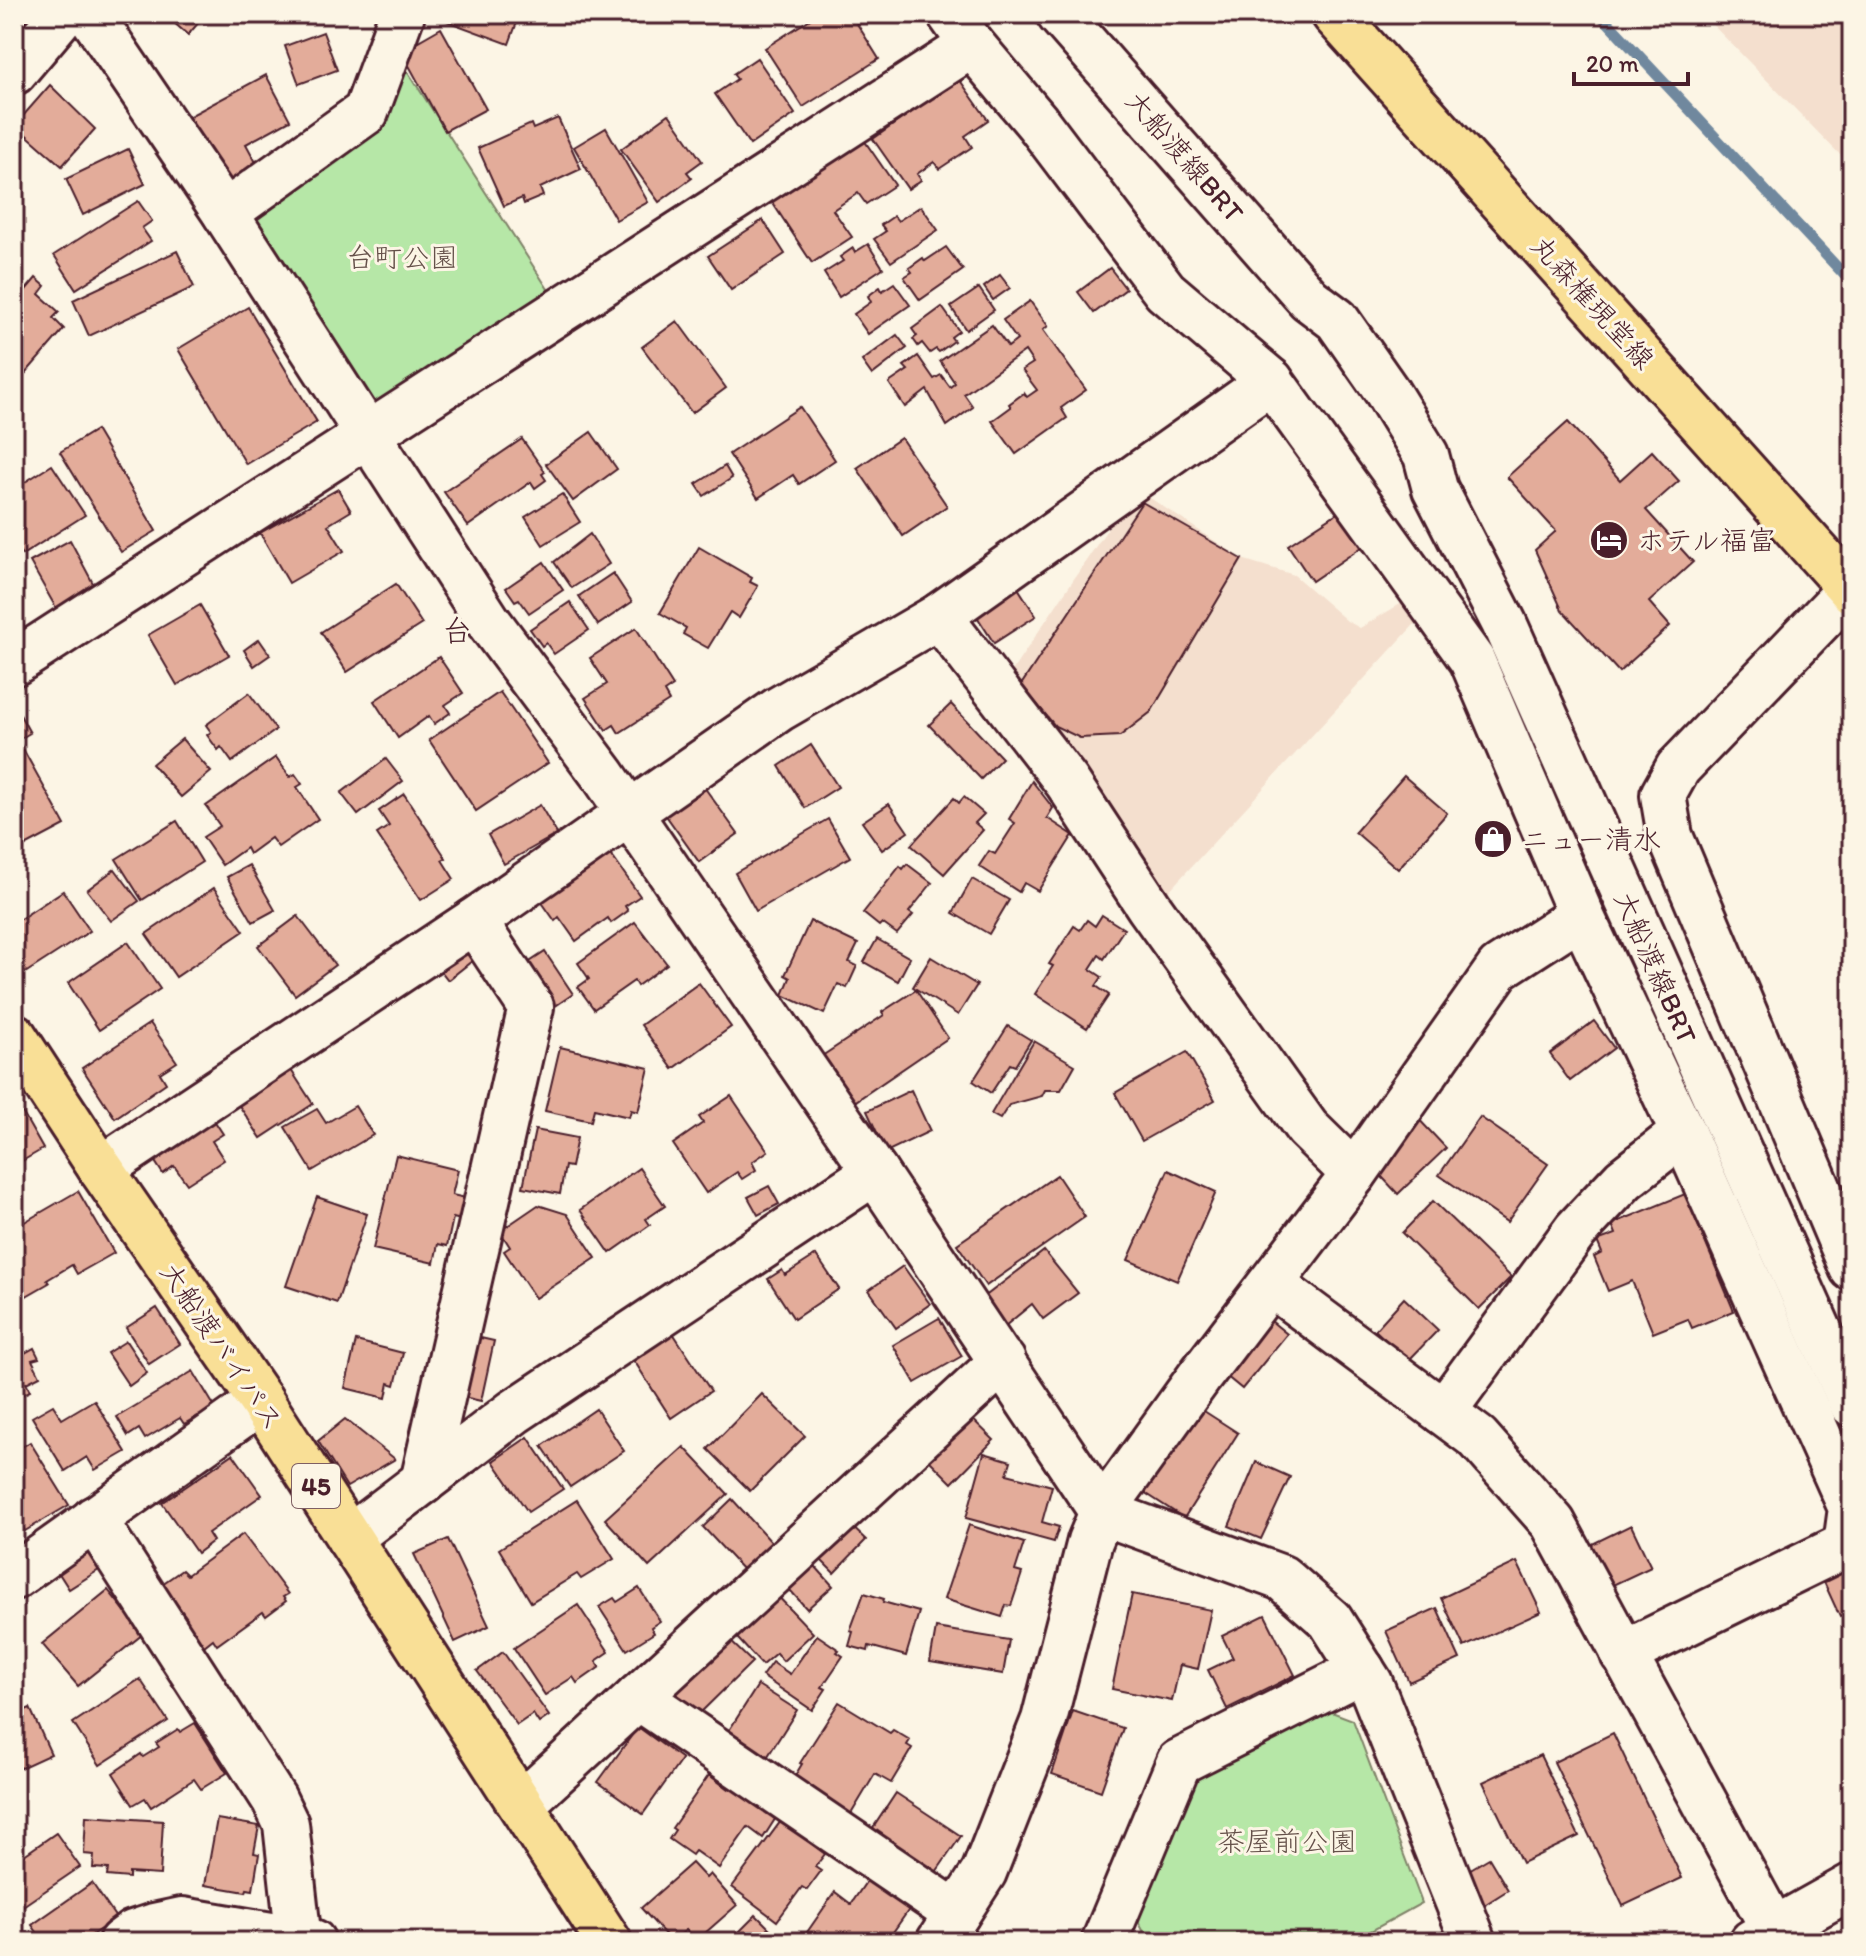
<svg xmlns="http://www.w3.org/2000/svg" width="1866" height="1956" font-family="Itim,'Klee One',sans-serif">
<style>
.built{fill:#f4dfce}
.green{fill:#b6e7a7;stroke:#808369;stroke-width:2}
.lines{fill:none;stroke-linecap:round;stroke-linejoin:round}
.stream{stroke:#70889e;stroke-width:11}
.building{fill:#e3ac9a;stroke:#4a1f2b;stroke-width:2}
.minor-casing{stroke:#4a1f2b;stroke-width:50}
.major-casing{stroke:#4a1f2b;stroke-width:50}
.highway-casing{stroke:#4a1f2b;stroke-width:50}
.minor{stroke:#fcf5e5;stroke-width:44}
.major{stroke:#f9df96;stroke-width:44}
.highway{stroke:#f9df96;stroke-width:44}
.labels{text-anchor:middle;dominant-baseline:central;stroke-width:6;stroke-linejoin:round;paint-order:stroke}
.shield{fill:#fcf5e5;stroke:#7f5f63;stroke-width:2}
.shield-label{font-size:26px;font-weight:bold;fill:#4a1f2b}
.street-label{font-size:28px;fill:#4a1f2b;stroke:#fcf5e5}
.park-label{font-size:28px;fill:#65514a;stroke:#fcf5e5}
.poi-label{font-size:28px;fill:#4a1f2b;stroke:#fcf5e5;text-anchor:start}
.neighbourhood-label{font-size:30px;fill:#4a1f2b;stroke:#fcf5e5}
</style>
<rect width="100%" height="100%" fill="#fcf5e5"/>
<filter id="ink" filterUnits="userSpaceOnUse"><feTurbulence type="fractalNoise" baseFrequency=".0125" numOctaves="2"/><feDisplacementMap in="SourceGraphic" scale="16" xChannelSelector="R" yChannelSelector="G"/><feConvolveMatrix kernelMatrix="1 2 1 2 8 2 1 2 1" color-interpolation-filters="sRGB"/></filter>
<g filter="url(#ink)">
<g class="built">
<polygon points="1702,14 1852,14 1852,167"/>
<polygon points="1135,488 1242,559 1294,575 1347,621 1360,628 1407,600 1423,615 1166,894 1006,680"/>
</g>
<g class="green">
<polygon points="399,58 555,300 378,414 249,214"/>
<polygon points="1329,1711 1353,1720 1422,1903 1351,1942 1149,1942 1124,1894 1181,1792 1203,1766"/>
</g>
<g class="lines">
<polyline class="stream" points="1600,14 1852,283"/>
</g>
<g class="building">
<polygon points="164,14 206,14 188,35"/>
<polygon points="443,14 520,14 509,44 441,19"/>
<polygon points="818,14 851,14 879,59 803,107 765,48"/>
<polygon points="441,28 486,109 445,131 401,51"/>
<polygon points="323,32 337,70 299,84 285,46"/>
<polygon points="757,58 795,114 750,145 715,94 737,79 733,74"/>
<polygon points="266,75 290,120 246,144 258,166 222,184 186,118"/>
<polygon points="959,79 988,120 965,136 972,147 939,169 934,162 917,174 921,180 908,189 873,139"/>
<polygon points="50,85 95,129 62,166 15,125"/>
<polygon points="669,114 702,161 687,172 692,178 659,202 621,149"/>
<polygon points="558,118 581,169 540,188 543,196 524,204 522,198 504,206 478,148 531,124 533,129"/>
<polygon points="606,128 648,202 616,220 574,147"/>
<polygon points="864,140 895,185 866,204 858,193 833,210 852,237 812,263 772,202"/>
<polygon points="128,149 145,184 83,215 66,179"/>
<polygon points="138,201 152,221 142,228 151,241 76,289 54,255"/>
<polygon points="921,206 938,230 891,262 874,239 886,231 881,225 894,216 898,221"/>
<polygon points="763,220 785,254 731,290 708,256"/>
<polygon points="868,244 883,268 839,297 824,273 843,261 840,257 853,248 855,252"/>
<polygon points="946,247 963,270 920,300 904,277 912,272 909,268 923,258 925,261"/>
<polygon points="177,251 194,287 89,336 73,300"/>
<polygon points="1110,268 1126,289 1094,313 1078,292"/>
<polygon points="1000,275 1010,288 993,300 984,287"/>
<polygon points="36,278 45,286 39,294 59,312 53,318 64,329 25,374 14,365 14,304"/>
<polygon points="894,283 910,305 868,334 854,314 871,302 868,296 880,287 882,291"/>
<polygon points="979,288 994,310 966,330 951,307"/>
<polygon points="1030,301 1048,326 1043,330 1086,390 1061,408 1067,418 1016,454 992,421 1011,407 1009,404 1024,393 1027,397 1037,390 1022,370 1033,363 1025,351 964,394 973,407 947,426 927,390 905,407 889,383 908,370 904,366 918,356 934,379 941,375 950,387 955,383 940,361 992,325 1008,347 1017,340 1003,320"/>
<polygon points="248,307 317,422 246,464 178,349"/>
<polygon points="942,307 959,331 951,337 954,341 939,352 936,349 930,353 922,343 918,346 913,339 917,336 912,329"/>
<polygon points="677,321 726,388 692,413 642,347"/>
<polygon points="897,335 907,348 872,375 862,361"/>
<polygon points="800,407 835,460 799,484 793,475 758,498 729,454"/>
<polygon points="1568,422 1620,480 1652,451 1679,481 1646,510 1693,562 1649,602 1670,626 1619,672 1562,610 1535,550 1556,531 1507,477"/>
<polygon points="96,430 156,531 121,552 60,452"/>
<polygon points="591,432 617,469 573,501 546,464"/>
<polygon points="901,438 947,506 903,536 857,468"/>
<polygon points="522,439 545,472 542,474 546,480 535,488 531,482 468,526 444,492"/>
<polygon points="52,465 85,515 22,555 14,542 14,489"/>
<polygon points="725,466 732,478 704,496 696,484"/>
<polygon points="338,489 351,511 328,525 344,551 289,583 260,533"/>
<polygon points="562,494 580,522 543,545 525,517"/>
<polygon points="1142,502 1242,559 1151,712 1120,736 1080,738 1055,726 1021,685"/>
<polygon points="1342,510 1365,545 1312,581 1288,545"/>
<polygon points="590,534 609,564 572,588 554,562"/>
<polygon points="70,540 95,587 56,608 30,562"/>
<polygon points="699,547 752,578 750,582 758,586 739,618 730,612 708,648 683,634 686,628 660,613"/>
<polygon points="544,562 563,590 529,613 519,599 515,601 506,588"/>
<polygon points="613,573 632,602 598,625 579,596"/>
<polygon points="1011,577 1036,616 994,643 969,604"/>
<polygon points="396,584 422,624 347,672 321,632"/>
<polygon points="570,602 589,630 554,654 546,643 542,646 530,629"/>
<polygon points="200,605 229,655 177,685 148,635"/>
<polygon points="14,611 26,630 14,638"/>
<polygon points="636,628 673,686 664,692 669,701 619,733 614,725 606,730 585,698 607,684 590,658"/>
<polygon points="259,639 270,655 254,666 244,650"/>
<polygon points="439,657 463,693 445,705 450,713 434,724 429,716 398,738 374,701"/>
<polygon points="500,692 548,763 476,811 429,740"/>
<polygon points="249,693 276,730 232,762 221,747 218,750 207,735 211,732 206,725"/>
<polygon points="14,704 30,733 18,740 65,825 14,852"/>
<polygon points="951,704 1002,758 981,779 929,725"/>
<polygon points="182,739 211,772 181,797 152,764"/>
<polygon points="811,745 838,787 805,808 779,766"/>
<polygon points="276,757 290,777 295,774 302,784 297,787 318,819 278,847 271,838 249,854 246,848 222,865 203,837 220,826 206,806"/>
<polygon points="386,759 403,781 358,815 341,793"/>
<polygon points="694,773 738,834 699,862 655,800"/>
<polygon points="1404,776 1447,813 1398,869 1355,832"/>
<polygon points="1032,781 1053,808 1047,818 1073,835 1038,891 1024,883 1019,892 979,866 989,851 995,854 1015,823 1009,819"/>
<polygon points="404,794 446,858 442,860 454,879 421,900 377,834 389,826 379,811"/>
<polygon points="964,797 984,814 975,823 983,830 944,874 911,845 954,798 959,803"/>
<polygon points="889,804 908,832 882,850 862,822"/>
<polygon points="540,805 557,834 504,864 488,835"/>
<polygon points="828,819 850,857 756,911 735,873"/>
<polygon points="177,821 202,862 142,900 116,859"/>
<polygon points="609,852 640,896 625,906 628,911 611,923 608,918 576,941 559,917 555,921 541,901"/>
<polygon points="907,864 932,883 909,912 913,915 897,934 882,923 879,926 863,913 900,866 903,869"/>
<polygon points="249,865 275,910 253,922 227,877"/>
<polygon points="115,869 139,901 111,921 87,890"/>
<polygon points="972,879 1009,900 989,934 953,913"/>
<polygon points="214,888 244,931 176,977 146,934"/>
<polygon points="63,891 90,931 22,975 14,964 14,923"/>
<polygon points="1102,915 1124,929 1104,959 1099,955 1090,969 1102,977 1096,986 1109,995 1087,1028 1035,994 1053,966 1049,964 1074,926 1080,930 1087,920 1095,926"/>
<polygon points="298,916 335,965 295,995 258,946"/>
<polygon points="810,921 858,944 849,962 857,966 847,988 838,984 824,1014 783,995 790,978 785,975"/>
<polygon points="635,922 667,964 637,986 634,981 594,1009 578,987 589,979 578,963"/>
<polygon points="465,931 482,953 448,980 431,958"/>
<polygon points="877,939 910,958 898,981 864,962"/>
<polygon points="128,942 160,989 99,1030 68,983"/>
<polygon points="545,952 573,994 548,1011 519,969"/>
<polygon points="931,957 977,985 958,1015 913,987"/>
<polygon points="699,983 731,1027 673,1069 641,1025"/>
<polygon points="916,990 948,1038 847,1107 816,1060 884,1015 882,1012"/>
<polygon points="1594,1021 1614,1048 1570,1081 1550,1054"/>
<polygon points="150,1023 177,1062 160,1073 166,1083 115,1118 82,1068"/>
<polygon points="1008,1026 1031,1040 1015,1066 1010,1064 991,1093 973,1081"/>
<polygon points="1034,1041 1075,1065 1061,1090 1045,1090 1042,1096 1009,1105 1000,1119 991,1114"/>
<polygon points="560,1047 649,1068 638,1112 631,1110 629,1117 594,1109 591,1121 545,1111"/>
<polygon points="1187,1052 1215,1100 1142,1141 1115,1093"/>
<polygon points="291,1070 313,1104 261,1138 238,1104"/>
<polygon points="911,1090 930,1131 886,1152 867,1111"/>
<polygon points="731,1096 768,1151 752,1162 756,1170 742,1179 737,1172 706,1193 673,1144 703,1123 699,1117"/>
<polygon points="355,1106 373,1135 312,1171 285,1127 317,1109 326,1123"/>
<polygon points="22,1112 43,1149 17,1164 14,1159 14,1116"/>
<polygon points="1414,1114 1446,1148 1398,1194 1366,1160"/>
<polygon points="212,1117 223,1134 212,1141 224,1160 187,1184 174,1166 163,1174 152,1157"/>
<polygon points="1480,1117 1548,1164 1507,1222 1439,1175"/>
<polygon points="535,1130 577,1138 571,1167 565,1166 560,1194 523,1187"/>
<polygon points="396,1155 458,1170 452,1195 466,1198 461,1220 453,1218 447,1246 438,1244 434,1263 373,1249"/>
<polygon points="639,1168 665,1206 646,1219 650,1225 610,1253 580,1210"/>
<polygon points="1168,1170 1216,1192 1177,1281 1128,1260"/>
<polygon points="1057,1175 1085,1217 986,1286 957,1244"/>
<polygon points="769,1186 779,1204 758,1215 748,1197"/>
<polygon points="78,1191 114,1253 77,1274 72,1265 47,1280 49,1283 14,1303 14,1228"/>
<polygon points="1685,1194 1734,1311 1692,1328 1688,1319 1653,1333 1632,1281 1608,1291 1594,1257 1602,1253 1597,1241 1616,1234 1612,1224"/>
<polygon points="317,1197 367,1214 337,1303 286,1286"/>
<polygon points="1433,1201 1511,1277 1479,1309 1402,1233"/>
<polygon points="538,1205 567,1214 596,1258 535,1298 504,1251 510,1247 500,1231"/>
<polygon points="1044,1251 1078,1293 1043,1319 1032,1304 1005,1326 983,1298"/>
<polygon points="816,1255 839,1289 794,1319 768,1279 782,1270 785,1275"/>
<polygon points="903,1266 930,1304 896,1328 869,1290"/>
<polygon points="1404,1298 1438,1330 1408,1361 1375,1330"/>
<polygon points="157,1308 180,1344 149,1364 126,1328"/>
<polygon points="1260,1312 1287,1334 1242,1389 1214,1366"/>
<polygon points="939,1318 962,1356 915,1383 893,1345"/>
<polygon points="673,1333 711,1391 671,1418 633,1359"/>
<polygon points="463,1334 494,1341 481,1401 450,1394"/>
<polygon points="126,1341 147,1373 129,1386 107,1353"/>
<polygon points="356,1341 403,1353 395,1385 389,1383 386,1398 345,1388"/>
<polygon points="34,1348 39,1358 32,1360 40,1376 26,1383 30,1391 14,1399 14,1355 23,1350 25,1353"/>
<polygon points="193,1371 216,1409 202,1424 198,1416 184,1424 180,1418 145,1439 139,1429 128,1436 117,1417"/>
<polygon points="762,1394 805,1436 750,1491 708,1449"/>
<polygon points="94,1400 126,1452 95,1470 87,1457 65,1471 32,1417 53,1405 62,1419"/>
<polygon points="1190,1402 1238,1433 1184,1518 1136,1487"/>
<polygon points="961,1408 994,1440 952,1483 919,1450"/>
<polygon points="596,1409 624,1451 570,1487 542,1446"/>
<polygon points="345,1419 395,1459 347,1487 318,1441"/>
<polygon points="528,1437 563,1489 528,1512 493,1461"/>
<polygon points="30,1442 69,1505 25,1531 14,1514 14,1449 15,1451"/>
<polygon points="684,1447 728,1494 649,1567 605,1519"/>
<polygon points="984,1453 1011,1461 1007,1474 1052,1486 1042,1522 1059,1527 1054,1542 966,1518"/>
<polygon points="233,1454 262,1495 208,1533 213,1541 197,1553 162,1503"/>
<polygon points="1256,1462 1290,1477 1261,1539 1229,1526"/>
<polygon points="732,1499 773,1544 744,1571 703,1527"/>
<polygon points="577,1500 614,1559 581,1579 577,1574 531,1602 499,1549"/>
<polygon points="845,1520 866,1540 834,1573 813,1552"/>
<polygon points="969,1525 1024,1543 1015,1571 1022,1573 1011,1606 1006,1605 1002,1617 944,1599"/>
<polygon points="1631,1525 1651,1567 1598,1592 1578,1551"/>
<polygon points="243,1534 288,1594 283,1597 286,1601 266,1616 263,1612 217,1645 213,1639 199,1650 179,1623 187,1618 162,1584 182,1570 187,1575"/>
<polygon points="448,1539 489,1626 455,1642 414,1554"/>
<polygon points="85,1542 102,1568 69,1589 53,1564"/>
<polygon points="1852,1553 1852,1612 1840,1617 1818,1569"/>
<polygon points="806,1556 833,1586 807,1609 780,1579"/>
<polygon points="1517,1562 1541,1612 1464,1647 1441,1598"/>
<polygon points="639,1588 660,1621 651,1627 654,1633 627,1650 599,1607 614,1598 617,1602"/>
<polygon points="771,1589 813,1633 783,1661 776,1653 762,1665 728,1628"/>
<polygon points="108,1590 143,1634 78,1686 42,1644"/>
<polygon points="864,1593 884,1599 883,1602 919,1612 906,1656 869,1646 868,1651 849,1646 853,1632 850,1631"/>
<polygon points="1132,1594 1211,1610 1198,1669 1180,1665 1172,1701 1112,1689"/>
<polygon points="578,1605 609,1652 596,1661 600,1667 577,1683 573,1677 545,1695 514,1648"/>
<polygon points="1437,1608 1460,1659 1409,1682 1386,1631"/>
<polygon points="1265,1615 1295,1675 1227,1709 1208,1670 1233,1658 1222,1636"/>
<polygon points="936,1628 1009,1640 1003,1674 930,1662"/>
<polygon points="723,1634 752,1662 694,1719 666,1691"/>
<polygon points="817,1635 839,1650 837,1652 843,1656 822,1687 826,1689 812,1710 762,1676 772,1662 790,1674"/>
<polygon points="503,1652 549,1716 539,1723 533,1714 517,1725 477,1671"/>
<polygon points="140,1679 168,1721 100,1765 73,1723"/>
<polygon points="758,1685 797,1710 766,1759 721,1743"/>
<polygon points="839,1702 890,1733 893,1730 910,1740 907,1745 912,1748 891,1783 875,1774 845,1824 790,1784 802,1764 800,1763"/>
<polygon points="30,1708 51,1754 14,1771 14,1715"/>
<polygon points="1073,1711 1123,1728 1101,1791 1052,1774"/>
<polygon points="195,1723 227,1773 201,1789 194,1779 151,1807 145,1798 133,1805 113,1773 141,1754 143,1757 159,1747 156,1743 178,1729 180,1732"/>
<polygon points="638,1727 682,1759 643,1814 598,1782"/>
<polygon points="1613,1733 1682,1878 1623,1906 1554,1762"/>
<polygon points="1540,1755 1579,1836 1522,1863 1483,1782"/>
<polygon points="709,1775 728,1789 731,1784 777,1816 763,1838 748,1827 719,1868 695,1851 692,1855 669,1839 675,1830 672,1828"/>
<polygon points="896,1793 961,1836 934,1875 869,1834"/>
<polygon points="86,1816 163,1821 160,1875 129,1873 129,1878 107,1876 108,1869 93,1868 94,1855 84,1854"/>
<polygon points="217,1819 259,1826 254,1853 259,1854 253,1890 247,1889 246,1892 205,1885"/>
<polygon points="781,1821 825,1854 815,1867 821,1871 807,1890 802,1887 777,1921 732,1887"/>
<polygon points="56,1833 80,1867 20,1908 14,1900 14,1862"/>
<polygon points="1489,1858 1508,1890 1481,1907 1462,1874"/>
<polygon points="692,1863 706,1878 710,1874 737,1905 696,1941 686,1930 672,1942 641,1908"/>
<polygon points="868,1879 910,1908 886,1942 880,1940 879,1942 808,1942 803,1938 835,1892 851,1904"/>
<polygon points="92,1883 116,1918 82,1942 44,1942 32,1925"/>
<polygon points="756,1915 783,1942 729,1942"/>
</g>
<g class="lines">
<defs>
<g id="minor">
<polyline points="90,14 225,213 488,621 604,776 875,1172 1102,1512 1282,1578 1330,1620 1370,1683 1474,1942"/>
<polyline points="950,14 972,45 1037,122 1165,291 1271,381 1472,660 1581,915 1683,1133 1851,1508 1846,1545 1623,1654"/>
<polyline points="1059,14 1309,299 1337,320 1386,390 1426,455 1435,489 1504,623 1852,1404"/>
<polyline points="14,72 63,14"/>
<polyline points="225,213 366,112 402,14"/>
<polyline points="1850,589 1678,768 1663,795 1670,836 1852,1268"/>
<polyline points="939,616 1067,782 1149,907 1307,1128 1354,1174"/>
<polyline points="14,663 972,45"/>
<polyline points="101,1169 474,921 779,709 939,616 1271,381"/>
<polyline points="1271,1284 1478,1438 1553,1523 1774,1930"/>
<polyline points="1443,1412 1576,1230 1624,1179 1683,1133"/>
<polyline points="423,1482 531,1007 474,921"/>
<polyline points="94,1519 274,1799 286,1824 299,1942"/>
<polyline points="349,1538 514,1412 875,1172"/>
<polyline points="14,1577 261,1401"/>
<polyline points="638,1697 957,1914"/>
<polyline points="522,1804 1003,1361"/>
<polyline points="121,1942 133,1933 154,1926 182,1920 313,1942"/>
<polyline points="939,1942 984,1872 1044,1720 1090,1541 1102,1512 1200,1376 1354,1174 1499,968 1581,915"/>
<polyline points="1104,1942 1179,1762 1362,1670"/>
<polyline points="1752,1942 1852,1886"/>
</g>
<polyline id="major" points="1334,14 1852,591"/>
<polyline id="highway" points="14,1036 101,1169 261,1401 609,1942"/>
</defs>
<use href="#minor" class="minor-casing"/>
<use href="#major" class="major-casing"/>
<use href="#highway" class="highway-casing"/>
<use href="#minor" class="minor"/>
<use href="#major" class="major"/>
<use href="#highway" class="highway"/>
</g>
</g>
<defs>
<symbol id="hotel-disc" viewBox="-11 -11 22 22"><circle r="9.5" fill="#4a1f2b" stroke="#fcf5e5"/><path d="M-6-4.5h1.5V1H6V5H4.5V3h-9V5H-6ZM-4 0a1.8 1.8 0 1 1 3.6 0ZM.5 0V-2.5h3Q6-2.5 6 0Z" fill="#fff"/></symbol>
<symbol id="shop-disc" viewBox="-11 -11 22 22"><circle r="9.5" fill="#4a1f2b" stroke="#fcf5e5"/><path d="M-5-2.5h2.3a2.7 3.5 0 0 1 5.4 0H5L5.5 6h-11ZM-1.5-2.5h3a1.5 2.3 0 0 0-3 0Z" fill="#fff"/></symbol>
</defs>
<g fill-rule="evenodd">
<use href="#hotel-disc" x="1587" y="518" width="44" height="44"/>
<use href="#shop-disc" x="1471" y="817" width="44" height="44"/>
</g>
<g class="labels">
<rect class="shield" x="292" y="1464" width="48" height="44" rx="6"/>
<g class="shield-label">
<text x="316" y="1486">45</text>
</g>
<g class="street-label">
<text transform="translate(1185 156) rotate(49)">大船渡線BRT</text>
<text transform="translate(1593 302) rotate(48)">丸森権現堂線</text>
<text transform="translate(1656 967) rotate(66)">大船渡線BRT</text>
<text transform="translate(222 1346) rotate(56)">大船渡バイパス</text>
</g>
<g class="park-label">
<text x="402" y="257">台町公園</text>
<text x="1287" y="1841">茶屋前公園</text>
</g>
<g class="poi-label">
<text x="1637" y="540">ホテル福富</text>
<text x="1521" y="839">ニュー清水</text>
</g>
<g class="neighbourhood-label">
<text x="457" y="630">台</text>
</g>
</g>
<rect width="1866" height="1956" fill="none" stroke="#fcf5e5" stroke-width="48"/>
<rect x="24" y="24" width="1818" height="1908" fill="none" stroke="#4a1f2b" stroke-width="3" filter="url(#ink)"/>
<path d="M1574 72v12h114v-12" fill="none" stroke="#4a1f2b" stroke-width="4"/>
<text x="1586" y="72" font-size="24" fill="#4a1f2b" stroke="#fcf5e5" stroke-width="6" paint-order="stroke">20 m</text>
</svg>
